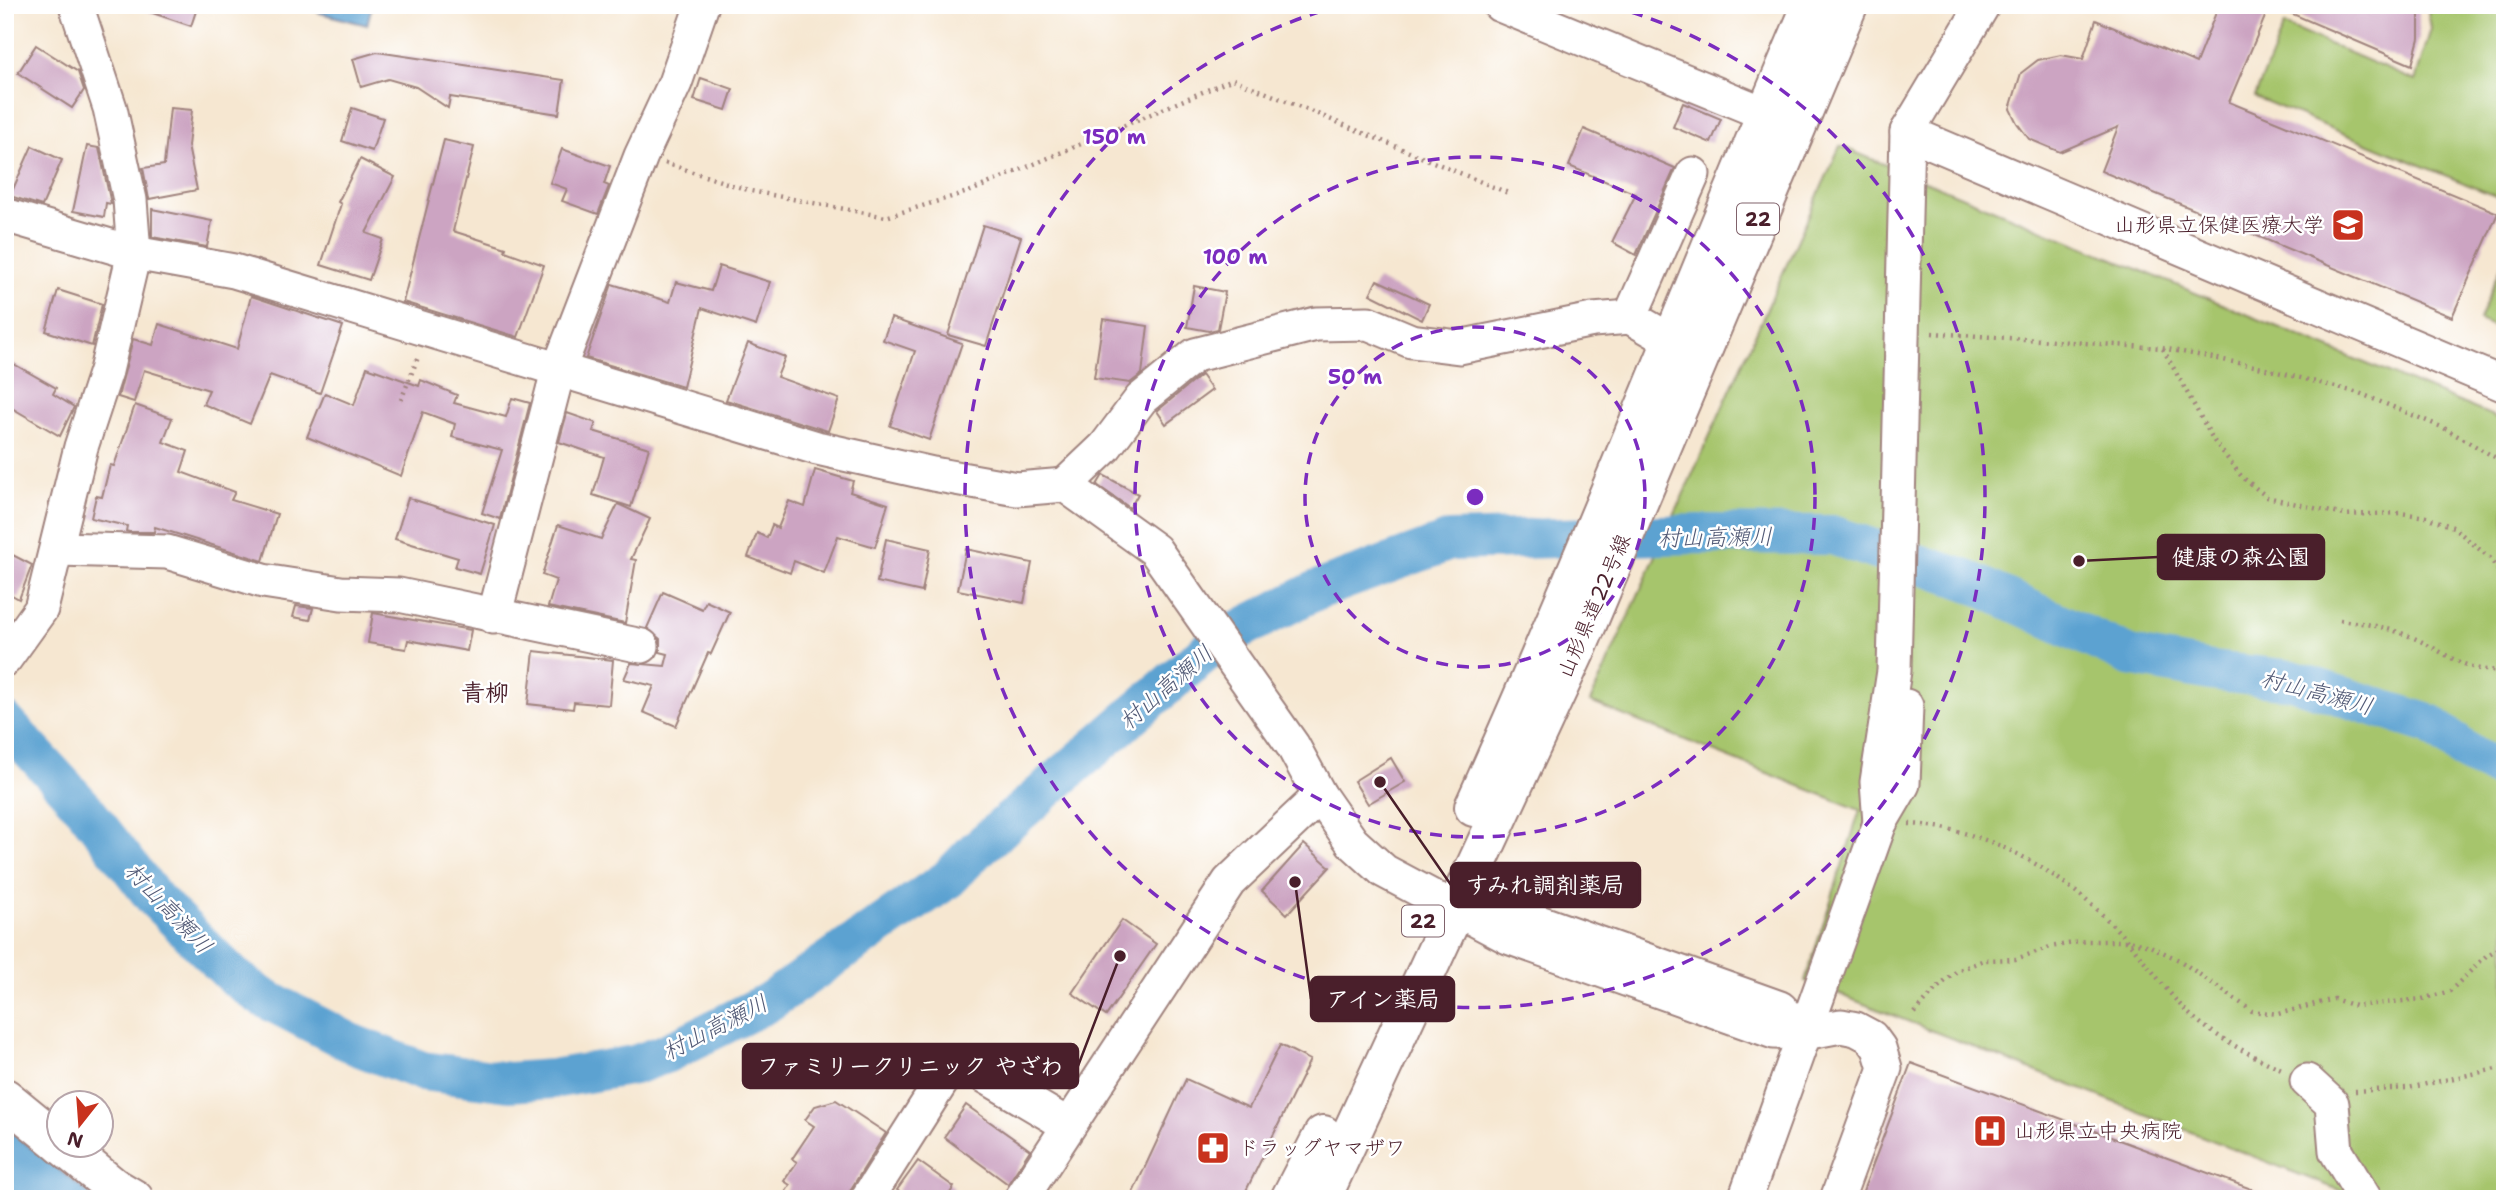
<svg xmlns="http://www.w3.org/2000/svg" width="2510" height="1204" font-family="'Shantell Sans','Klee One',sans-serif">
<style>
.green{fill:#a6c56c;stroke:#78724c;stroke-width:2}
.water{fill:#5ca2d1;stroke:#53607e;stroke-width:2}
.lines{fill:none;stroke-linecap:round;stroke-linejoin:round}
.river{stroke:#5ca2d1;stroke-width:40}
.building{fill:#cca4c2}
.minor-casing{stroke:#a0837e;stroke-width:37}
.major-casing{stroke:#a0837e;stroke-width:42}
.path{stroke:#a0837e;stroke-width:4.5;stroke-dasharray:2 5;stroke-linecap:butt}
.minor{stroke:#fff;stroke-width:33}
.major{stroke:#fff;stroke-width:38}
.ring{fill:none;stroke:#7b2cbf;stroke-width:3.5;stroke-dasharray:12 9}
.labels{text-anchor:middle;dominant-baseline:central;stroke-width:5;stroke-linejoin:round;paint-order:stroke}
.shield{fill:#fff;stroke:#80626b;stroke-width:2}
.shield-label{font-size:19px;font-weight:bold;fill:#4a1f2b}
.poi-label{font-size:21px;fill:#4a1f2b;stroke:#fff;text-anchor:start}
.street-label{font-size:21px;fill:#4a1f2b;stroke:#fff}
.water-label{font-size:23px;font-style:italic;fill:#525a76;stroke:#fff}
.quarter-label{font-size:24px;font-weight:bold;fill:#4a1f2b;stroke:#fff}
.centre{fill:#7b2cbf;stroke:#fff;stroke-width:3.5}
.ring-label{font-size:21px;text-anchor:middle;font-weight:bold;fill:#7b2cbf;stroke:#fff;stroke-width:5;stroke-linejoin:round;paint-order:stroke}
.leader{fill:none;stroke:#4a1f2b;stroke-width:2.5}
.callout-dot{fill:#4a1f2b;stroke:#fff;stroke-width:2.5}
.callout{fill:#4a1f2b;stroke:#4a1f2b;stroke-width:2.5}
.callout-label{font-size:23px;text-anchor:middle;font-weight:bold;fill:#fff}
</style>
<rect width="100%" height="100%" fill="#fff"/>
<filter id="ink" filterUnits="userSpaceOnUse"><feTurbulence type="fractalNoise" baseFrequency=".0143" numOctaves="2"/><feDisplacementMap in="SourceGraphic" scale="14" xChannelSelector="R" yChannelSelector="G"/><feConvolveMatrix kernelMatrix="1 2 1 2 8 2 1 2 1" color-interpolation-filters="sRGB"/></filter>
<filter id="wash" filterUnits="userSpaceOnUse"><feTurbulence type="fractalNoise" baseFrequency=".00686" numOctaves="4" result="noise"/><feDisplacementMap in="SourceGraphic" scale="28" xChannelSelector="R" yChannelSelector="G"/><feGaussianBlur stdDeviation="1.57" result="paint"/><feColorMatrix in="noise" values="0 0 0 0 0 0 0 0 0 0 0 0 0 0 0 0 0 1.4 0 .05"/><feComposite in="paint" operator="in"/></filter>
<g filter="url(#wash)">
<rect width="100%" height="100%" fill="#f6e7d1"/>
<g class="green">
<polygon points="2427,5 2505,5 2505,200 2255,97 2284,25 2415,81 2431,29"/>
<polygon points="1840,146 2505,421 2505,1199 2362,1199 1805,981 1860,810 1590,702"/>
<polygon points="2505,258 2505,331 2479,320"/>
</g>
<g class="water">
<polygon points="305,5 372,5 367,25 320,13"/>
<polygon points="5,1127 96,1199 5,1196"/>
</g>
<g class="lines">
<polyline class="river" points="5,722 84,808 155,899 233,976 262,997 355,1045 422,1071 509,1082 552,1079 634,1065 665,1054 767,1003 948,879 975,851 1221,639 1317,590 1450,541 1698,534 1832,535 1969,581 2130,656 2211,671 2292,680 2432,725 2473,757 2505,771"/>
</g>
<g id="blocks">
<g class="building">
<polygon points="139,5 198,5 191,26 138,8"/>
<polygon points="2219,5 2270,5 2229,102 2498,213 2452,317 2101,171 2118,127 2060,152 2029,139 2017,123 2010,109 2021,73 2038,60 2061,55 2083,59 2096,20 2196,63"/>
<polygon points="2272,5 2419,5 2419,38 2412,65"/>
<polygon points="36,45 78,72 84,90 72,108 18,73"/>
<polygon points="377,52 564,80 559,114 450,97 448,108 416,87 388,79 361,87 353,59"/>
<polygon points="701,78 733,89 726,110 694,100"/>
<polygon points="1683,103 1721,119 1711,143 1673,127"/>
<polygon points="170,108 192,110 188,146 197,190 149,199 143,168 164,165"/>
<polygon points="352,108 383,118 372,151 342,141"/>
<polygon points="1584,129 1675,168 1636,255 1612,242 1636,194 1569,166"/>
<polygon points="444,140 474,147 453,231 506,248 505,251 544,265 518,337 403,302"/>
<polygon points="32,146 62,160 42,206 10,196"/>
<polygon points="87,146 99,148 111,204 106,203 104,217 73,211"/>
<polygon points="562,149 610,166 604,184 609,186 598,214 562,201 567,189 550,183"/>
<polygon points="360,159 395,177 366,233 383,239 369,280 321,265 341,204 338,202"/>
<polygon points="152,209 212,221 207,247 152,237"/>
<polygon points="983,225 1021,237 986,346 948,335"/>
<polygon points="719,266 770,282 756,326 702,308 683,387 586,358 612,284 670,302 676,282 711,291"/>
<polygon points="1377,280 1429,304 1422,320 1370,294"/>
<polygon points="1194,286 1225,292 1218,329 1209,331 1187,327"/>
<polygon points="58,290 102,304 92,346 46,331"/>
<polygon points="251,296 343,326 320,393 270,375 250,424 203,404 209,390 144,370 134,402 118,397 133,339 153,345 159,324 237,349"/>
<polygon points="891,318 962,343 929,440 890,426 915,351 883,340"/>
<polygon points="1103,319 1148,326 1142,374 1130,383 1094,378"/>
<polygon points="748,343 785,357 777,377 839,399 828,431 726,400"/>
<polygon points="5,359 56,388 53,394 74,407 60,436 5,404"/>
<polygon points="367,367 419,386 421,380 457,395 454,403 506,417 512,398 530,403 500,519 482,513 502,450 452,437 455,424 423,412 401,476 307,437 325,393 354,405"/>
<polygon points="1201,375 1212,390 1166,424 1157,411"/>
<polygon points="135,405 172,418 163,442 188,451 181,472 235,492 231,500 277,514 263,561 155,527 154,532 129,532 126,531 127,526 91,518 96,496 102,497 110,465 114,466"/>
<polygon points="567,413 596,423 593,431 649,448 631,507 593,495 604,457 559,442"/>
<polygon points="815,470 853,481 850,492 888,504 875,547 838,536 824,573 794,561 790,573 748,557 757,533 767,538 772,525 778,528 789,501 805,507"/>
<polygon points="1103,475 1138,494 1130,508 1097,485"/>
<polygon points="408,498 495,525 480,574 455,567 458,558 395,539"/>
<polygon points="618,504 650,519 631,559 636,560 625,623 548,607 556,580 542,575 558,525 601,539"/>
<polygon points="886,539 930,549 922,592 877,582"/>
<polygon points="966,549 1032,563 1024,603 958,590"/>
<polygon points="5,551 32,565 19,599 5,591"/>
<polygon points="663,592 702,609 706,601 730,612 711,654 708,653 676,726 643,712 654,686 624,679 631,663 665,666 668,654 660,652 660,639 647,628"/>
<polygon points="296,606 313,608 310,620 293,617"/>
<polygon points="373,613 471,630 467,651 408,640 406,649 368,643"/>
<polygon points="534,651 613,660 609,705 574,702 573,709 528,704"/>
<polygon points="1391,758 1405,782 1368,804 1354,781"/>
<polygon points="1304,844 1330,867 1287,914 1262,891"/>
<polygon points="1122,920 1156,944 1106,1016 1072,993"/>
<polygon points="1280,1045 1310,1060 1242,1199 1130,1199 1186,1079 1249,1108"/>
<polygon points="1911,1063 2273,1197 2272,1199 1860,1199"/>
<polygon points="836,1100 886,1133 851,1189 848,1199 781,1199 790,1185 784,1181 797,1162 792,1159 814,1126 805,1120 815,1106"/>
<polygon points="966,1105 1030,1150 1008,1184 944,1137"/>
<polygon points="918,1161 954,1187 946,1199 909,1199 897,1190"/>
</g>
</g>
</g>
<g filter="url(#ink)">
<use href="#blocks" fill-opacity="0" stroke="#a0837e" stroke-width="2"/>
<g class="lines">
<defs>
<g id="minor">
<polyline points="1500,5 1766,114"/>
<polyline points="1983,5 1907,132 2505,385"/>
<polyline points="5,215 134,253 234,271 817,448 933,474 1017,489 1065,485 1155,550 1293,746 1320,796 1352,842 1384,871 1508,937 1774,1032 1804,1033 1841,1026 1856,1029 1871,1037 1879,1048 1885,1068 1837,1199"/>
<polyline points="1630,317 1693,174"/>
<polyline points="1065,485 1105,447 1141,399 1195,355 1316,324 1368,323 1411,341 1459,347 1593,320 1630,317 1670,340"/>
<polyline points="58,549 167,552 263,581 341,593 399,595 642,646"/>
<polyline points="494,617 558,371 641,156 675,83 702,5"/>
<polyline points="5,659 41,609 81,447 106,371 134,253 130,200 110,108 76,5"/>
<polyline points="1880,823 1877,782 1894,671 1907,132"/>
<polyline points="1470,909 1514,913 1780,1008 1804,1033"/>
<polyline points="2307,1081 2332,1104 2336,1151 2365,1199"/>
<polyline points="867,1199 947,1073 970,1067 1068,1125"/>
<polyline points="1021,1199 1229,882 1320,796"/>
<polyline points="1745,1199 1880,823 1903,784 1906,706"/>
</g>
<g id="major">
<path d="M1474,807C1593,543 1698,272 1812,5"/>
<polyline points="5,1098 60,1143"/>
<polyline points="61,1144 112,1186 134,1199"/>
<polyline points="1290,1199 1323,1135"/>
<polyline points="1321,1199 1577,648 1848,5"/>
</g>
</defs>
<use href="#minor" class="minor-casing"/>
<use href="#major" class="major-casing"/>
<g class="path">
<polyline points="665,163 751,191 886,217 971,191 1233,79 1508,193"/>
<polyline points="1932,333 2162,348 2254,366 2359,393 2444,428 2505,463"/>
<polyline points="2163,349 2214,441 2242,477 2267,497 2344,515 2401,513 2426,517 2453,527 2490,558 2505,581"/>
<polyline points="401,400 419,355"/>
<path d="M2340,620C2364,623 2391,628 2414,638C2444,651 2469,676 2505,669"/>
<path d="M1909,824C1994,828 2074,879 2129,943C2148,964 2164,988 2184,1009C2208,1033 2252,1057 2284,1070"/>
<polyline points="1915,1013 1935,990 1957,971 1984,960 2016,959 2050,947 2085,941 2128,941 2150,946 2179,960 2252,1011 2278,1014 2334,999 2355,1006 2422,999 2450,991 2486,956 2504,945"/>
<polyline points="2355,1091 2408,1088 2505,1067"/>
</g>
<use href="#minor" class="minor"/>
<use href="#major" class="major"/>
</g>
</g>
<g class="ring">
<circle cx="1475" cy="497" r="170"/>
<circle cx="1475" cy="497" r="340"/>
<path d="M1611 6A510 510 0 1 1 1339 6"/>
</g>
<defs>
<symbol id="school-square" viewBox="-11 -11 22 22"><rect x="-9" y="-9" width="18" height="18" rx="4" fill="#c8321e" stroke="#fff"/><path d="M0-5L7-2L0 1L-7-2ZM-4 1L0 2.5L4 1V4Q0 6-4 4Z" fill="#fff"/></symbol>
<symbol id="hospital-square" viewBox="-11 -11 22 22"><rect x="-9" y="-9" width="18" height="18" rx="4" fill="#c8321e" stroke="#fff"/><path d="M-5-5h3v3.5h4V-5h3V5h-3V1.5h-4V5h-3Z" fill="#fff"/></symbol>
<symbol id="pharmacy-square" viewBox="-11 -11 22 22"><rect x="-9" y="-9" width="18" height="18" rx="4" fill="#c8321e" stroke="#fff"/><path d="M-2-6h4v4h4v4h-4v4h-4v-4h-4v-4h4Z" fill="#fff"/></symbol>
</defs>
<g fill-rule="evenodd">
<use href="#school-square" x="2329" y="206" width="38" height="38"/>
<use href="#hospital-square" x="1971" y="1112" width="38" height="38"/>
<use href="#pharmacy-square" x="1194" y="1129" width="38" height="38"/>
</g>
<g class="labels">
<g class="shield">
<rect x="1737" y="203.5" width="42" height="31" rx="5"/>
<rect x="1402" y="905.5" width="42" height="31" rx="5"/>
</g>
<g class="shield-label">
<text x="1758" y="219">22</text>
<text x="1423" y="921">22</text>
</g>
<g class="poi-label">
<text x="2324" y="225" text-anchor="end">山形県立保健医療大学</text>
<text x="2014" y="1131">山形県立中央病院</text>
<text x="1238" y="1148">ドラッグヤマザワ</text>
</g>
<g class="street-label">
<text transform="translate(1594 606) rotate(-67)">山形県道22号線</text>
</g>
<g class="water-label">
<text transform="translate(1715 537) rotate(-1)">村山高瀬川</text>
<text transform="translate(1166 687) rotate(-41)">村山高瀬川</text>
<text transform="translate(2317 692) rotate(15)">村山高瀬川</text>
<text transform="translate(169 908) rotate(47)">村山高瀬川</text>
<text transform="translate(715 1027) rotate(-27)">村山高瀬川</text>
</g>
<g class="quarter-label">
<text x="485" y="693">青柳</text>
</g>
</g>
<circle cx="1475" cy="497" r="10" class="centre"/>
<g class="ring-label">
<text x="1114" y="144">150 m</text>
<text x="1235" y="264">100 m</text>
<text x="1355" y="384">50 m</text>
</g>
<path class="leader" d="M2079 561L2158 557M1380 782L1451 885M1295 882L1311 999M1120 956L1078 1066"/>
<g class="callout-dot">
<circle cx="2079" cy="561" r="7"/>
<circle cx="1380" cy="782" r="7"/>
<circle cx="1295" cy="882" r="7"/>
<circle cx="1120" cy="956" r="7"/>
</g>
<g class="callout">
<rect x="2158" y="535" width="166" height="44" rx="7"/>
<rect x="1451" y="863" width="189" height="44" rx="7"/>
<rect x="1311" y="977" width="143" height="44" rx="7"/>
<rect x="743" y="1044" width="335" height="44" rx="7"/>
</g>
<g class="callout-label">
<text x="2241" y="565">健康の森公園</text>
<text x="1545" y="893">すみれ調剤薬局</text>
<text x="1383" y="1007">アイン薬局</text>
<text x="910" y="1074">ファミリークリニック やざわ</text>
</g>
<rect width="2510" height="1204" fill="none" stroke="#fff" stroke-width="28"/>
<g transform="translate(80 1124) rotate(197)"><circle r="33" fill="#ffffff" stroke="#b7a5aa" stroke-width="2"/>
<path d="M0-5L12 26L0 18L-12 26Z" fill="#c8321e"/>
<text y="-10" font-size="19" font-weight="bold" text-anchor="middle" fill="#4a1f2b">N</text>
</g>
</svg>
